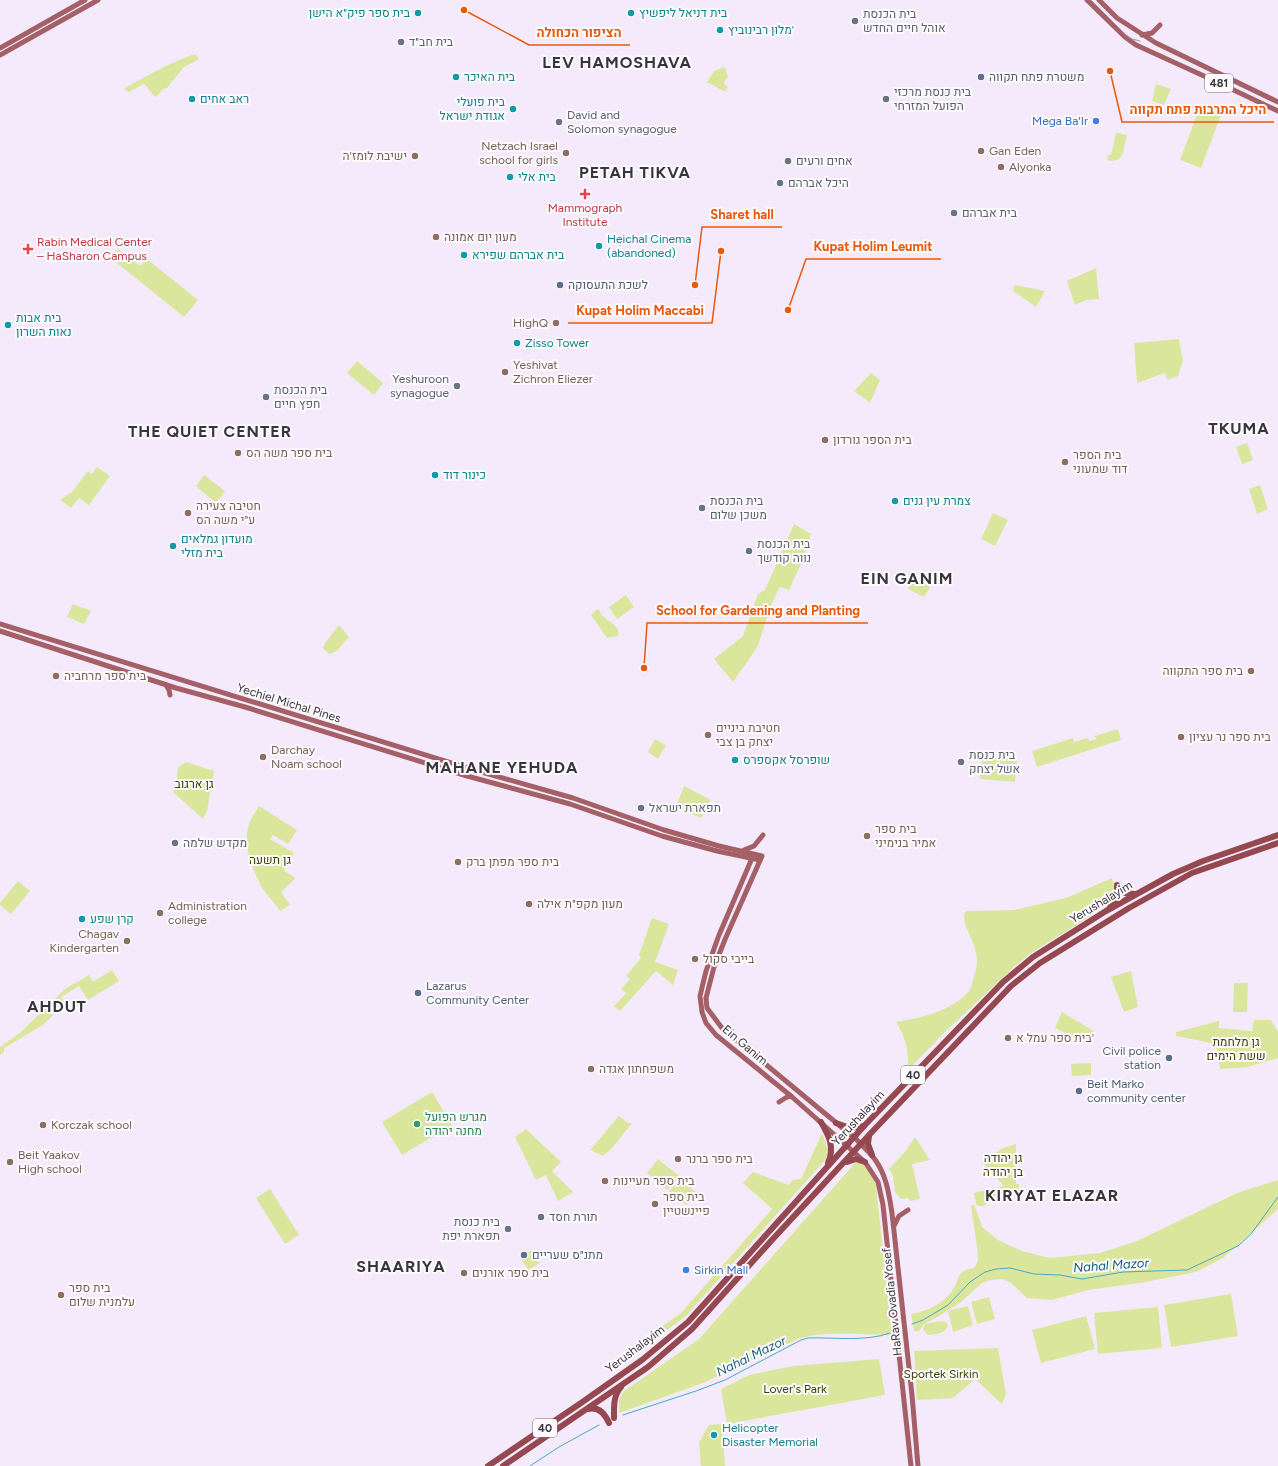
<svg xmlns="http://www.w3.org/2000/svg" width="1278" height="1466" font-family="Figtree,Heebo,sans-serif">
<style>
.green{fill:#dbe69d}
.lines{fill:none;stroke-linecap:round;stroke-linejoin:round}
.stream{stroke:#46a8cb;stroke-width:1}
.major{stroke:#a46066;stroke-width:5}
.highway{stroke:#954850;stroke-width:6}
.tram{stroke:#9e97a3;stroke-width:1}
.culture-dot{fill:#0f9aa8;stroke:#fdfafe;stroke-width:1.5}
.worship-dot{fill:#6b7280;stroke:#fdfafe;stroke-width:1.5}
.service-dot{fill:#5c6f8a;stroke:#fdfafe;stroke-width:1.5}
.shop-dot{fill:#3f7fe0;stroke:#fdfafe;stroke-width:1.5}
.education-dot{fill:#8d6e63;stroke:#fdfafe;stroke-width:1.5}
.health-dot{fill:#e0444e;stroke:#fdfafe;stroke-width:1.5}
.leisure-dot{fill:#2e9e5b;stroke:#fdfafe;stroke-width:1.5}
.labels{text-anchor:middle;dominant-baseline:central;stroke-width:4;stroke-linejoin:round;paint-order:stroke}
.shield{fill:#fdfafe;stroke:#747076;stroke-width:1}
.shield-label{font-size:11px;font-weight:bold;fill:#39353c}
.culture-label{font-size:12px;fill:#0d838f;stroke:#fdfafe;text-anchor:start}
.worship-label{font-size:12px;fill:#5b616d;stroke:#fdfafe;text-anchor:start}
.service-label{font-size:12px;fill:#4e5e75;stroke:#fdfafe;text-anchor:start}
.shop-label{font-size:12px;fill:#366cbe;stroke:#fdfafe;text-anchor:end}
.education-label{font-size:12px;fill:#785e54;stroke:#fdfafe;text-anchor:start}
.health-label{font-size:12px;fill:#be3a42;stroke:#fdfafe}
.street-label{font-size:12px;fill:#39353c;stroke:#fdfafe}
.park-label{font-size:12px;fill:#3b4000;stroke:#fdfafe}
.leisure-label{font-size:12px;fill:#27864d;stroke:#fdfafe;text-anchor:start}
.water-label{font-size:13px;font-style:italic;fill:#0f5f77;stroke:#fdfafe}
.district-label{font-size:16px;font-weight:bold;letter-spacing:1px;fill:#39353c;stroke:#fdfafe}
.leader{fill:none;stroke:#e8590c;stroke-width:1.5}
.callout-dot{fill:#e8590c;stroke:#fdfafe;stroke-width:1.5}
.callout-label{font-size:13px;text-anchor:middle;font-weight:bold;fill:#e8590c;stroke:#fdfafe;stroke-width:4;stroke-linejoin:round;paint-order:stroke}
</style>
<rect width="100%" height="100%" fill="#f4eafb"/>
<g class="green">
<path d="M195,54L199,59L184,67L167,88L163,89L156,97C150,94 149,86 143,84L129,92L124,89C147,75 170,63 195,54Z"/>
<polygon points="725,67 728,77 725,80 724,84 728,87 725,92 707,82 714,71"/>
<polygon points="1156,84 1171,89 1164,105 1152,101"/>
<polygon points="1200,106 1221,115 1201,168 1180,160"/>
<path d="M1116,133L1127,135C1123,149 1125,164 1107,160L1108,155H1111Z"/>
<polygon points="118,249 140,266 147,259 198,300 184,317 111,258"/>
<polygon points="1096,268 1099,299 1086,300 1075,305 1067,281"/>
<polygon points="1015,285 1045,291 1036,307 1013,291"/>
<polygon points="1179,339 1183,361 1178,376 1167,380 1165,373 1137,383 1134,343"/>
<polygon points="357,361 383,383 374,395 347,373"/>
<polygon points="871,373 880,380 870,403 854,391"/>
<polygon points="1247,443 1253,460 1242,464 1236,447"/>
<polygon points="97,467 110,476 89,505 79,498 71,508 60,500 72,492 88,471 92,474"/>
<polygon points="204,475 225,491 216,503 196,486"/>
<polygon points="1260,485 1268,509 1257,514 1249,489"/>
<polygon points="993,513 1008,520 995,546 981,539"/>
<polygon points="794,524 811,534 801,564 789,590 780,587 771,605 758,646 733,682 714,659 743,636 758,594 765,590"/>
<polygon points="913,578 930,587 924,597 908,589"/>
<polygon points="626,595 634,607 617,619 609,607"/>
<polygon points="73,604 91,611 84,624 67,617"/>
<path d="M597,609L599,610C601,613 602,616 605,618C611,623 621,627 618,636L607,638L591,615Z"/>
<path d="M339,625L349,637C343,643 338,653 329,654L323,648L325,643Z"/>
<polygon points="1118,729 1121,740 1037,767 1032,751 1073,738 1074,742 1087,738 1090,741 1097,739 1094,736"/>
<polygon points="655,739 666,745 658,759 648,752"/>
<polygon points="982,755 1017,758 1015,782 980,779"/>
<polygon points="186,762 214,771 207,811 203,819 173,792 176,787 178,767"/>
<polygon points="684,786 711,800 701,818 676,807"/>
<path d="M259,806L297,830L288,844L273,835L270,839L294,853L284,871L296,878L281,892L290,905L280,911C277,906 273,902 269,897C256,881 242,848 248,828C249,820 255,813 259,806Z"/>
<path d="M1112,878L1115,891L1111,901L1086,919L1031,953L1015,966L945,1032L908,1070C909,1052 906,1038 896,1022C921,1018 952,1011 969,991C972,987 977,967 977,961C977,956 975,948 973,943C970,933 960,921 966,911L1014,910L1066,898Z"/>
<polygon points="18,881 30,891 11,914 0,905 0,903"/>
<polygon points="652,918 669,924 655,962 678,970 673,985 656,971 620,1011 614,1006 626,993 621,989 630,979 626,976 641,958 639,955"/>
<polygon points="112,970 119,981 88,1000 79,986 61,997 65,1003 43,1025 4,1048 4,1052 0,1055 0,1047 21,1032 65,989 89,975 93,982"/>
<polygon points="1131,971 1138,1007 1124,1012 1111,977"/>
<polygon points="1234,983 1248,983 1247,1012 1233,1012"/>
<polygon points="1062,1012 1094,1031 1087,1043 1055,1028"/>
<polygon points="1254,1020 1271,1020 1278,1032 1278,1058 1248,1067 1220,1069 1216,1044 1176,1036 1176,1032 1219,1021 1219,1028 1252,1031"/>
<polygon points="1091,1063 1091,1075 1072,1076 1071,1064"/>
<polygon points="432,1092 452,1125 402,1155 382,1122"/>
<polygon points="619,1116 628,1123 632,1123 612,1148 603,1156 590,1150"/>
<polygon points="526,1129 561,1162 552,1171 573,1192 558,1201 546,1175 536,1180 515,1137"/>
<polygon points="822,1133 828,1150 826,1159 686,1316 658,1337 654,1332 681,1313 772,1209 743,1183 753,1172 789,1185 793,1180 801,1179"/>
<polygon points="915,1137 930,1160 912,1164 920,1199 910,1201 908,1198 901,1199 895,1192 893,1176 889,1169 904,1153"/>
<polygon points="1016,1144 1016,1184 1019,1184 1019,1193 1016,1196 1007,1188 992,1198 984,1206 979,1206 976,1204 974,1193 1004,1186 982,1162 1003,1148"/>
<polygon points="658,1159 679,1176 668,1190 647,1173"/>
<path d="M856,1162C868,1165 871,1174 876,1185L892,1335C862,1335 828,1330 798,1339L703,1383L619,1413V1400L624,1391L699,1339Z"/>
<polygon points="679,1179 696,1192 686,1205 669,1192"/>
<path d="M1278,1180V1209L1223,1258L1196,1272L1146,1282L1088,1290L1052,1300L1027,1298L1011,1283L1002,1279L990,1280L982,1283L961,1302L936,1318L924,1324L919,1331H914L911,1314C930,1311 948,1301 956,1284C958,1279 959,1273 964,1271C967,1269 972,1269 975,1267L978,1260V1254L971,1206L974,1204L982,1227L998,1240L1022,1251L1050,1258L1100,1253L1137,1241L1237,1193Z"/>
<polygon points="270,1189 299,1235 285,1244 256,1198"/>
<polygon points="532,1250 540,1263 528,1270 520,1257"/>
<polygon points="1231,1294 1238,1336 1171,1347 1164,1305"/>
<polygon points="989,1297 995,1319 977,1324 971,1302"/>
<polygon points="968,1306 973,1325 953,1332 948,1311"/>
<polygon points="1158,1307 1162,1348 1098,1354 1094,1313"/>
<polygon points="1086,1316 1095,1349 1041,1363 1032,1330"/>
<path d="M941,1321L946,1322L948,1325C946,1334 936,1334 928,1335L923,1329L925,1324Z"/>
<polygon points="998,1348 1006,1394 1002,1404 975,1379 953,1398 917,1400 914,1351"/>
<polygon points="879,1359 885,1395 727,1424 721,1389 749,1375 793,1366"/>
<polygon points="722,1424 725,1466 701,1466 699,1442 709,1425"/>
</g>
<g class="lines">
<g class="stream">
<polyline points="912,1324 923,1320 948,1305 970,1282 985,1272 996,1269 1010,1268 1034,1274 1060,1275 1082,1279 1123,1272 1187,1270 1238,1246 1251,1234 1278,1197"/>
<path d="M623,1415L696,1391L725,1380L801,1340L808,1338C833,1337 866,1342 890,1333"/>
<polyline points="530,1466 559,1447 599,1425"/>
</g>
<g class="major">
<polyline points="1087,0 1125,37 1136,45 1204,76 1278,111"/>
<polyline points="1099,0 1117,18 1156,43 1278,102"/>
<polyline points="1142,35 1152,33 1160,25"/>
<polyline points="0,48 85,0"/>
<polyline points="0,55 98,0"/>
<path d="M0,624L471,769L573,798L664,830L719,846L762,856L726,937L714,967L706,998L707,1008L722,1028L857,1140C863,1147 871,1153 876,1161C887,1177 889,1195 892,1213L912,1395L918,1466"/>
<polyline points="0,631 176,688 245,707 467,776 570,804 662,836 717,851 760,860"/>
<polyline points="166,685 169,690 170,695"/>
<polyline points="744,850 754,846 763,835"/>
<polyline points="753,856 719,935 706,971 700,996 702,1012 706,1023 716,1035 791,1096 865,1162 878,1182 883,1205 911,1466"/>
<polyline points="779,1102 787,1097 791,1096"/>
<polyline points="894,1226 899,1216 908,1210"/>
</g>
<g class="highway">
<polyline points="1120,891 1125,893 1135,894"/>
<polyline points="1110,907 1117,897 1117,885"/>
<path d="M821,1122C829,1136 835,1147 828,1163"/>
<polyline points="836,1123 850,1128 864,1126"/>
<polyline points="869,1136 868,1144 872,1155"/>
<polyline points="847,1162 856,1159 865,1162"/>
<path d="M588,1409C599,1406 605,1414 609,1423"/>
<path d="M614,1418C614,1407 613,1396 621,1387"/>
<polyline points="488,1466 581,1403 642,1360 688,1322 864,1126 1003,982 1033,957 1106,911 1173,874 1203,861 1278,835"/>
<polyline points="503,1466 648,1367 692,1329 771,1241 870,1134 1011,986 1040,963 1129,908 1192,873 1278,843"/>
</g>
<polyline class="tram" points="1091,0 1126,35 1132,39 1140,41"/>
</g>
<g class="culture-dot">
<circle cx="418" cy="13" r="4"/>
<circle cx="631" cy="13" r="4"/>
<circle cx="720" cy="30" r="4"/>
<circle cx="456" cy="77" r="4"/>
<circle cx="192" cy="99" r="4"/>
<circle cx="513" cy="109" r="4"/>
<circle cx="510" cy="177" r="4"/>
<circle cx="599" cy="246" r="4"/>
<circle cx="464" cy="255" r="4"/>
<circle cx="8" cy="325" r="4"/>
<circle cx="517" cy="343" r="4"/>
<circle cx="435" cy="475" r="4"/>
<circle cx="895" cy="501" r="4"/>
<circle cx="173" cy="546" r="4"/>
<circle cx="735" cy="760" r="4"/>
<circle cx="82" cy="919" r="4"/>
<circle cx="714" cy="1435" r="4"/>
</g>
<g class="worship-dot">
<circle cx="855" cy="21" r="4"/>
<circle cx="401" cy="42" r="4"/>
<circle cx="886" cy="99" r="4"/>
<circle cx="559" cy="122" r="4"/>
<circle cx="788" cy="161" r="4"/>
<circle cx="780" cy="183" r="4"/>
<circle cx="954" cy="213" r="4"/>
<circle cx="457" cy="386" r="4"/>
<circle cx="266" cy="397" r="4"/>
<circle cx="702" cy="508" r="4"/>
<circle cx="749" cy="551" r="4"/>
<circle cx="961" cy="762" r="4"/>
<circle cx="641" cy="808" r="4"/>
<circle cx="175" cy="843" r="4"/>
<circle cx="541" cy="1217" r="4"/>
<circle cx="508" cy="1229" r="4"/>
</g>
<g class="service-dot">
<circle cx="981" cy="77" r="4"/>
<circle cx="560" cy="285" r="4"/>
<circle cx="418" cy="993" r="4"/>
<circle cx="1169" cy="1058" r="4"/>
<circle cx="1079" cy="1091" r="4"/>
<circle cx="524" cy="1255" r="4"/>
</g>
<g class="shop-dot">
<circle cx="1096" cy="121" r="4"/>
<circle cx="686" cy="1270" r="4"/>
</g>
<g class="education-dot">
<circle cx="981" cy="151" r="4"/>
<circle cx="566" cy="153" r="4"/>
<circle cx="415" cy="156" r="4"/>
<circle cx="1001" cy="167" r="4"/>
<circle cx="436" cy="237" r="4"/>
<circle cx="556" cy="323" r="4"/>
<circle cx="505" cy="372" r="4"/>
<circle cx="825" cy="440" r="4"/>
<circle cx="238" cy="453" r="4"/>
<circle cx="1065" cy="462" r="4"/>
<circle cx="188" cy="513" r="4"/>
<circle cx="1251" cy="671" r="4"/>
<circle cx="56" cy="676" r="4"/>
<circle cx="708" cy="735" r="4"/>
<circle cx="1181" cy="737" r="4"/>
<circle cx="263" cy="757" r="4"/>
<circle cx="867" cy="836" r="4"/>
<circle cx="458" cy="862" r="4"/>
<circle cx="529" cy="904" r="4"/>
<circle cx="160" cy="913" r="4"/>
<circle cx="127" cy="941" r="4"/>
<circle cx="695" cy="959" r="4"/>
<circle cx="1008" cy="1038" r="4"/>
<circle cx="591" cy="1069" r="4"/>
<circle cx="43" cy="1125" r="4"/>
<circle cx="678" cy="1159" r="4"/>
<circle cx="10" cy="1162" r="4"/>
<circle cx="605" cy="1181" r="4"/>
<circle cx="655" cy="1204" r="4"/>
<circle cx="464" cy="1273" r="4"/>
<circle cx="61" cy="1295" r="4"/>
</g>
<g class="health-dot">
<path d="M583 188h4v4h4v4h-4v4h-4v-4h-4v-4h4z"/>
<path d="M26 243h4v4h4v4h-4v4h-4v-4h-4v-4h4z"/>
</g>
<circle class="leisure-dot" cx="417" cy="1124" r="4"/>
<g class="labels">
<g class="shield">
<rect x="1205" y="74" width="28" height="18" rx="3"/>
<rect x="901" y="1066" width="24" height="18" rx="3"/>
<rect x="533" y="1419" width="24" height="18" rx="3"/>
</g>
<g class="shield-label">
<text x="1219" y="83">481</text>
<text x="913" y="1075">40</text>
<text x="545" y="1428">40</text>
</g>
<g class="culture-label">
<text x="410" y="13" text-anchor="end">בית ספר פיק"א הישן</text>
<text x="639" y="13">בית דניאל ליפשיץ</text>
<text x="728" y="30">מלון רבינוביץ'</text>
<text x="464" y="77">בית האיכר</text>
<text x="200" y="99">ראב אחים</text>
<text x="505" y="102" text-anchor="end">בית פועלי<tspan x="505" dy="14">אגודת ישראל</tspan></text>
<text x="518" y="177">בית אלי</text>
<text x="607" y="239">Heichal Cinema<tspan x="607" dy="14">(abandoned)</tspan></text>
<text x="472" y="255">בית אברהם שפירא</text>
<text x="16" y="318">בית אבות<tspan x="16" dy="14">נאות השרון</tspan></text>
<text x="525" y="343">Zisso Tower</text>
<text x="443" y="475">כינור דוד</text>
<text x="903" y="501">צמרת עין גנים</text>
<text x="181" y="539">מועדון גמלאים<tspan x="181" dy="14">בית מזלי</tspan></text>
<text x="743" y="760">שופרסל אקספרס</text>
<text x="90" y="919">קרן שפע</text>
<text x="722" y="1428">Helicopter<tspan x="722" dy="14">Disaster Memorial</tspan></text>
</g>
<g class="worship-label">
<text x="863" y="14">בית הכנסת<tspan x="863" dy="14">אוהל חיים החדש</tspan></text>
<text x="409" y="42">בית חב"ד</text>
<text x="894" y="92">בית כנסת מרכזי<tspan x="894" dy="14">הפועל המזרחי</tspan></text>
<text x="567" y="115">David and<tspan x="567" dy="14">Solomon synagogue</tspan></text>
<text x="796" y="161">אחים ורעים</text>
<text x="788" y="183">היכל אברהם</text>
<text x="962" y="213">בית אברהם</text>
<text x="449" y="379" text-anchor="end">Yeshuroon<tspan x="449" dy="14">synagogue</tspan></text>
<text x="274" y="390">בית הכנסת<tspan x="274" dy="14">חפץ חיים</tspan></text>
<text x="710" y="501">בית הכנסת<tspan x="710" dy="14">משכן שלום</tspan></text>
<text x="757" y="544">בית הכנסת<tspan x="757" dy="14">נווה קודשך</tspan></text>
<text x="969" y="755">בית כנסת<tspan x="969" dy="14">אשל יצחק</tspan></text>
<text x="649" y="808">תפארת ישראל</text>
<text x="183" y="843">מקדש שלמה</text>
<text x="549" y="1217">תורת חסד</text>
<text x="500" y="1222" text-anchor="end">בית כנסת<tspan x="500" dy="14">תפארת יפת</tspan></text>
</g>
<g class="service-label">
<text x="989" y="77">משטרת פתח תקווה</text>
<text x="568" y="285">לשכת התעסוקה</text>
<text x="426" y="986">Lazarus<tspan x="426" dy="14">Community Center</tspan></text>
<text x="1161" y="1051" text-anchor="end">Civil police<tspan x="1161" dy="14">station</tspan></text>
<text x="1087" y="1084">Beit Marko<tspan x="1087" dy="14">community center</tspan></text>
<text x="532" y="1255">מתנ"ס שעריים</text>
</g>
<g class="shop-label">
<text x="1088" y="121">Mega Ba'Ir</text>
<text x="694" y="1270" text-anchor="start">Sirkin Mall</text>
</g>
<g class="education-label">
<text x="558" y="146" text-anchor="end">Netzach Israel<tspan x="558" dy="14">school for girls</tspan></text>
<text x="989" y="151">Gan Eden</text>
<text x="407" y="156" text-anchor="end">ישיבת לומז'ה</text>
<text x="1009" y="167">Alyonka</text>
<text x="444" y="237">מעון יום אמונה</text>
<text x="548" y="323" text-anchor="end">HighQ</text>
<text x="513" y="365">Yeshivat<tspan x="513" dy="14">Zichron Eliezer</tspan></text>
<text x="833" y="440">בית הספר גורדון</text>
<text x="246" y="453">בית ספר משה הס</text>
<text x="1073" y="455">בית הספר<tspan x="1073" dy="14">דוד שמעוני</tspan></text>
<text x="196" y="506">חטיבה צעירה<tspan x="196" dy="14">ע"י משה הס</tspan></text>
<text x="1243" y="671" text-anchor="end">בית ספר התקווה</text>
<text x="64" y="676">בית ספר מרחביה</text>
<text x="716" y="728">חטיבת ביניים<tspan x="716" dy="14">יצחק בן צבי</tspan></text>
<text x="1189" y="737">בית ספר נר עציון</text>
<text x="271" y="750">Darchay<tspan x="271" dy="14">Noam school</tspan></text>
<text x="875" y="829">בית ספר<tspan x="875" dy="14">אמיר בנימיני</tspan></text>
<text x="466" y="862">בית ספר מפתן ברק</text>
<text x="537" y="904">מעון מקפ"ת אילה</text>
<text x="168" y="906">Administration<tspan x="168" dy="14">college</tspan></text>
<text x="119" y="934" text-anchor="end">Chagav<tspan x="119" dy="14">Kindergarten</tspan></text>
<text x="703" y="959">בייבי סקול</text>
<text x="1016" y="1038">בית ספר עמל א'</text>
<text x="599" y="1069">משפחתון אגדה</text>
<text x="51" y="1125">Korczak school</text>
<text x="18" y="1155">Beit Yaakov<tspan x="18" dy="14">High school</tspan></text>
<text x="686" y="1159">בית ספר ברנר</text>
<text x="613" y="1181">בית ספר מעיינות</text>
<text x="663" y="1197">בית ספר<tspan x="663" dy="14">פיינשטיין</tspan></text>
<text x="472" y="1273">בית ספר אורנים</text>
<text x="69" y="1288">בית ספר<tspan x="69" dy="14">עלמנית שלום</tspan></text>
</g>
<g class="health-label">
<text x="585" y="208">Mammograph<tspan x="585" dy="14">Institute</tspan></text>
<text x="37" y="242" text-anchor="start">Rabin Medical Center<tspan x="37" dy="14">– HaSharon Campus</tspan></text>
</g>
<g class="street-label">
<text transform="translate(289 703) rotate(17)">Yechiel Michal Pines</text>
<text transform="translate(1101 902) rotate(-31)">Yerushalayim</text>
<text transform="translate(745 1045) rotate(40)">Ein Ganim</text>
<text transform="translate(858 1118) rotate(-47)">Yerushalayim</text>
<text transform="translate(892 1302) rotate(-96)">HaRav Ovadia Yosef</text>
<text transform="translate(635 1349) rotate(-37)">Yerushalayim</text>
</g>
<g class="park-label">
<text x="194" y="784">גן ארגוב</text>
<text x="270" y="860">גן תשעה</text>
<text x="1236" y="1042">גן מלחמת<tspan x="1236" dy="14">ששת הימים</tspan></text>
<text x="1003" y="1158">גן יהודה<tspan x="1003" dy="14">בן יהודה</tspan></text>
<text x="941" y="1374">Sportek Sirkin</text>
<text x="795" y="1389">Lover's Park</text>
</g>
<g class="leisure-label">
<text x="425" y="1117">מגרש הפועל<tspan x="425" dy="14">מחנה יהודה</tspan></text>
</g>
<g class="water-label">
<text transform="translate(1111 1265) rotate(-4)">Nahal Mazor</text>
<text transform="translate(751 1356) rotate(-26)">Nahal Mazor</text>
</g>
<g class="district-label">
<text x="617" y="62">LEV HAMOSHAVA</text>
<text x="635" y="172">PETAH TIKVA</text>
<text x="1239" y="428">TKUMA</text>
<text x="210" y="431">THE QUIET CENTER</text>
<text x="907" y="578">EIN GANIM</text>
<text x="502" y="767">MAHANE YEHUDA</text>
<text x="57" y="1006">AHDUT</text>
<text x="1052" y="1195">KIRYAT ELAZAR</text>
<text x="401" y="1266">SHAARIYA</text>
</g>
</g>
<path class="leader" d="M464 10L529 45H630M1110 71L1122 122H1274M695 285L702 227H782M788 310L806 259H941M721 251L712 323H568M644 668L647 623H868"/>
<g class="callout-dot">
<circle cx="464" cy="10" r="4"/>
<circle cx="1110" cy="71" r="4"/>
<circle cx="695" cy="285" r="4"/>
<circle cx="788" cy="310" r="4"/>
<circle cx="721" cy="251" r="4"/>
<circle cx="644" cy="668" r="4"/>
</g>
<g class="callout-label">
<text x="579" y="37">הציפור הכחולה</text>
<text x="1198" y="114">היכל התרבות פתח תקווה</text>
<text x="742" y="219">Sharet hall</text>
<text x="873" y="251">Kupat Holim Leumit</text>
<text x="640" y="315">Kupat Holim Maccabi</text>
<text x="758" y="615">School for Gardening and Planting</text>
</g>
</svg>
